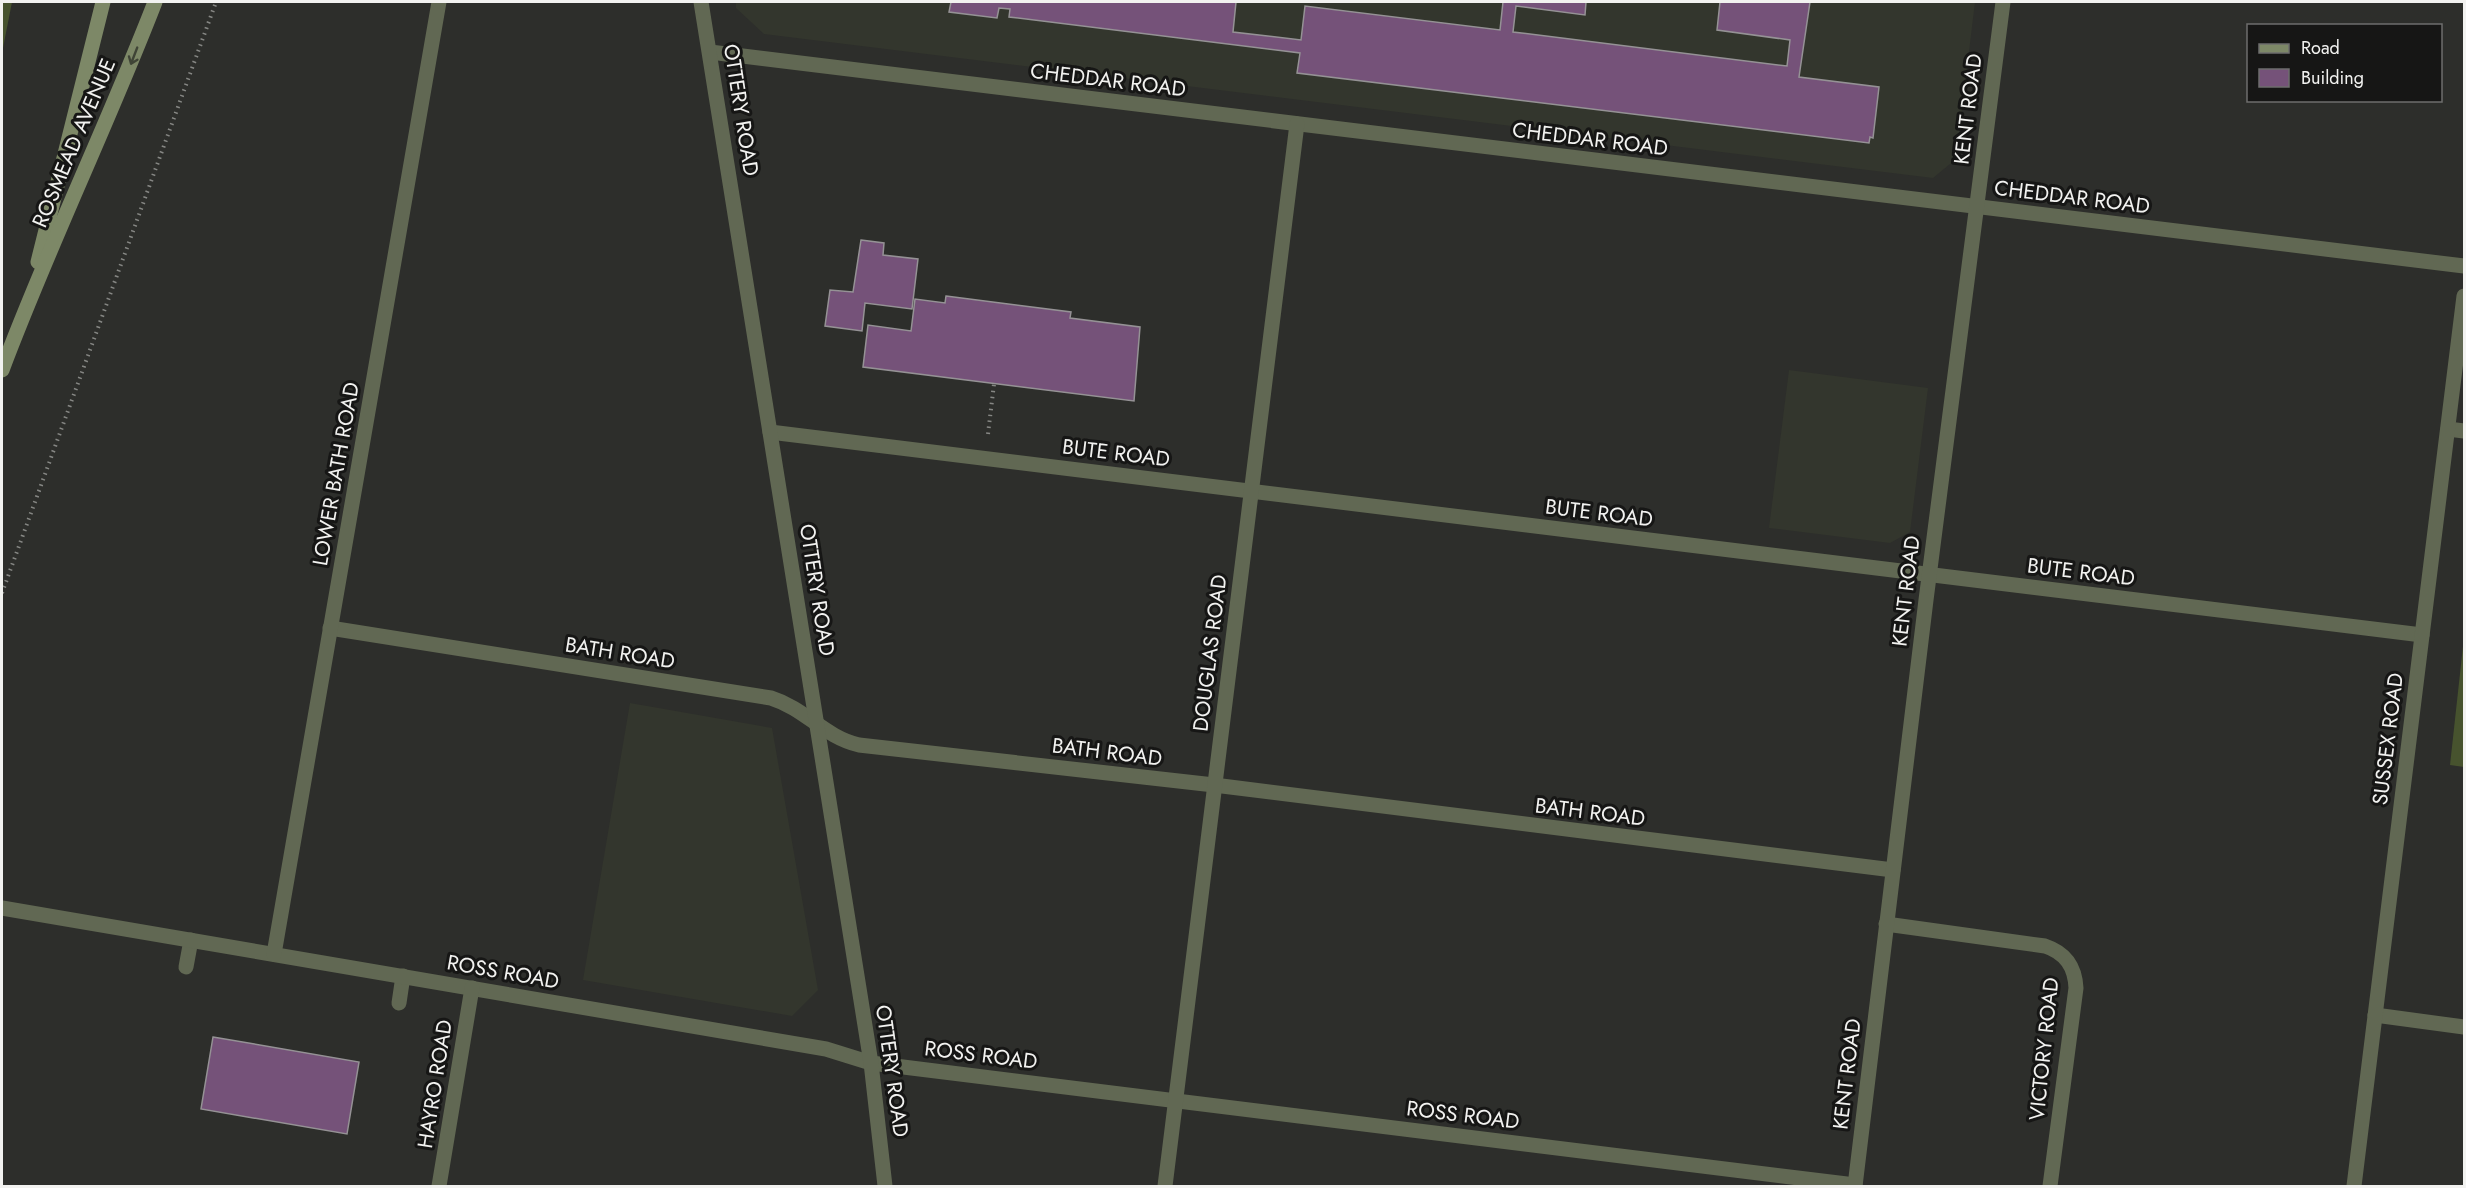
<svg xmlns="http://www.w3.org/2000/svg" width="2466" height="1188" font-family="Jost,sans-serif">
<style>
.built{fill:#33362d}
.green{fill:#47532e}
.building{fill:#755279;stroke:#959295;stroke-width:1.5}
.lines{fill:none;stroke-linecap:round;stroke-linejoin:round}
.path{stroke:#868784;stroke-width:4;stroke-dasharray:1.5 4.5;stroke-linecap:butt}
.service{stroke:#616853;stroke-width:15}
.minor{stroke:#616853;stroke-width:15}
.tertiary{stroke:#616853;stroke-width:15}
.secondary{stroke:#7d8867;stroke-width:15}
.oneway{stroke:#3f4436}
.labels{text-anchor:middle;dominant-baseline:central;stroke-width:6;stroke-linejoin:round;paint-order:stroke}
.street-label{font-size:21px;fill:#f2f2f0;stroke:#161615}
</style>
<rect width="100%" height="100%" fill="#2d2e2b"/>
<g class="built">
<polygon points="736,2 1975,2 1956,159 1933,178 764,34 736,8"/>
<polygon points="1789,370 1928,388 1910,532 1890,543 1769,528"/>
<polygon points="630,703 772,728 818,990 792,1016 583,980"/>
</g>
<g class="green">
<polygon points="2,2 12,2 2,53"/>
<polygon points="2464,637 2464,767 2450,765"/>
</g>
<g class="building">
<polygon points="951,2 1236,2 1233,32 1301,40 1305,6 1500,30 1503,2 1586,2 1585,15 1516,6 1513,32 1787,66 1790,40 1717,30 1720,2 1810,2 1799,77 1879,87 1873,138 1870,137 1869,143 1297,73 1300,53 1009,17 1010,9 999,8 997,18 949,12"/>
<polygon points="861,240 884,243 883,255 918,259 912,309 865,303 862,331 825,326 830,290 853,292"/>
<polygon points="946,296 1071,312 1070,318 1140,327 1134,401 863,367 868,325 911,331 915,299 945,303"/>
<polygon points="213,1037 359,1062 347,1134 201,1109"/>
</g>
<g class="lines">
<g class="path">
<polyline points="988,434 994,384"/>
<polyline points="2,593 216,2"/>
</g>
<g class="service">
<polyline points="186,967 191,940"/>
<polyline points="399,1003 403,976"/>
</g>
<g class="minor">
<polyline points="710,52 2464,266"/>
<polyline points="2448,429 2464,431"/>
<polyline points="770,432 2422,635"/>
<path d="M330,628L771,698C806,709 824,737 859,745L1214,785L1893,870"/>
<polyline points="2,908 826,1049 871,1063 1855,1185"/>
<path d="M1886,924L2045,946C2066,953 2075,967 2076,988L2050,1186"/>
<polyline points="274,954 439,2"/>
<polyline points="2375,1015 2464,1027"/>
<polyline points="439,1186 472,988"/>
<polyline points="1165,1186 1297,124"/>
<polyline points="1855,1186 1926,600 2003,2"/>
<polyline points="2354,1186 2464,296"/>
</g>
<polyline class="tertiary" points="701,2 871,1063 885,1186"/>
<g class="secondary">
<polyline points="38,262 103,2"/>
<path d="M2,370C49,245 107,126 155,2"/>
</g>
</g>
<defs><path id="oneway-shaft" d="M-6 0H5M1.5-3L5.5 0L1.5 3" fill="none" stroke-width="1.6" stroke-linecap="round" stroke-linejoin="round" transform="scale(1.5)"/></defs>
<use class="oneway" href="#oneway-shaft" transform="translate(134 56) rotate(111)"/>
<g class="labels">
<g class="street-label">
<text transform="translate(1108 80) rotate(7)">CHEDDAR ROAD</text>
<text transform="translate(1968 109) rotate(-83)">KENT ROAD</text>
<text transform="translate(741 110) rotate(81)">OTTERY ROAD</text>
<text transform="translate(1590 139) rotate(7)">CHEDDAR ROAD</text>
<text transform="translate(74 143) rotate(-67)">ROSMEAD AVENUE</text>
<text transform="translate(2072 197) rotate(7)">CHEDDAR ROAD</text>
<text transform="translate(1116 453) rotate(7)">BUTE ROAD</text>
<text transform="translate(336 474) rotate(-80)">LOWER BATH ROAD</text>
<text transform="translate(1599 513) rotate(7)">BUTE ROAD</text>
<text transform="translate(2081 572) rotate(7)">BUTE ROAD</text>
<text transform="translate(817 590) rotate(81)">OTTERY ROAD</text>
<text transform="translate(1906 591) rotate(-83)">KENT ROAD</text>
<text transform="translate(620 653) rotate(9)">BATH ROAD</text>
<text transform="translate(1210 653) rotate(-83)">DOUGLAS ROAD</text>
<text transform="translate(2388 739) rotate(-83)">SUSSEX ROAD</text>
<text transform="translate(1107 752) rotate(7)">BATH ROAD</text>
<text transform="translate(1590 812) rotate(7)">BATH ROAD</text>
<text transform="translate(503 972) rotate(10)">ROSS ROAD</text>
<text transform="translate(2044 1049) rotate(-84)">VICTORY ROAD</text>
<text transform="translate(981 1055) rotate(7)">ROSS ROAD</text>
<text transform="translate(892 1071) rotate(82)">OTTERY ROAD</text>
<text transform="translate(1847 1074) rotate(-83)">KENT ROAD</text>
<text transform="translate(435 1084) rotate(-81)">HAYRO ROAD</text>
<text transform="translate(1463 1115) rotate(7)">ROSS ROAD</text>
</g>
</g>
<rect width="2466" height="1188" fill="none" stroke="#f2f2f0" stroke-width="6"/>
<rect x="2247" y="24" width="195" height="78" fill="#161615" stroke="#6e6e6d" stroke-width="1.5"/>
<rect x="2259" y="44" width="30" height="9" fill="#7d8867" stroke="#6e6e6d" stroke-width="1.5"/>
<text x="2301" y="54" font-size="18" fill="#f2f2f0">Road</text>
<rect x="2259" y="69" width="30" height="18" fill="#755279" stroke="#6e6e6d" stroke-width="1.5"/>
<text x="2301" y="84" font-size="18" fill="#f2f2f0">Building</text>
</svg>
